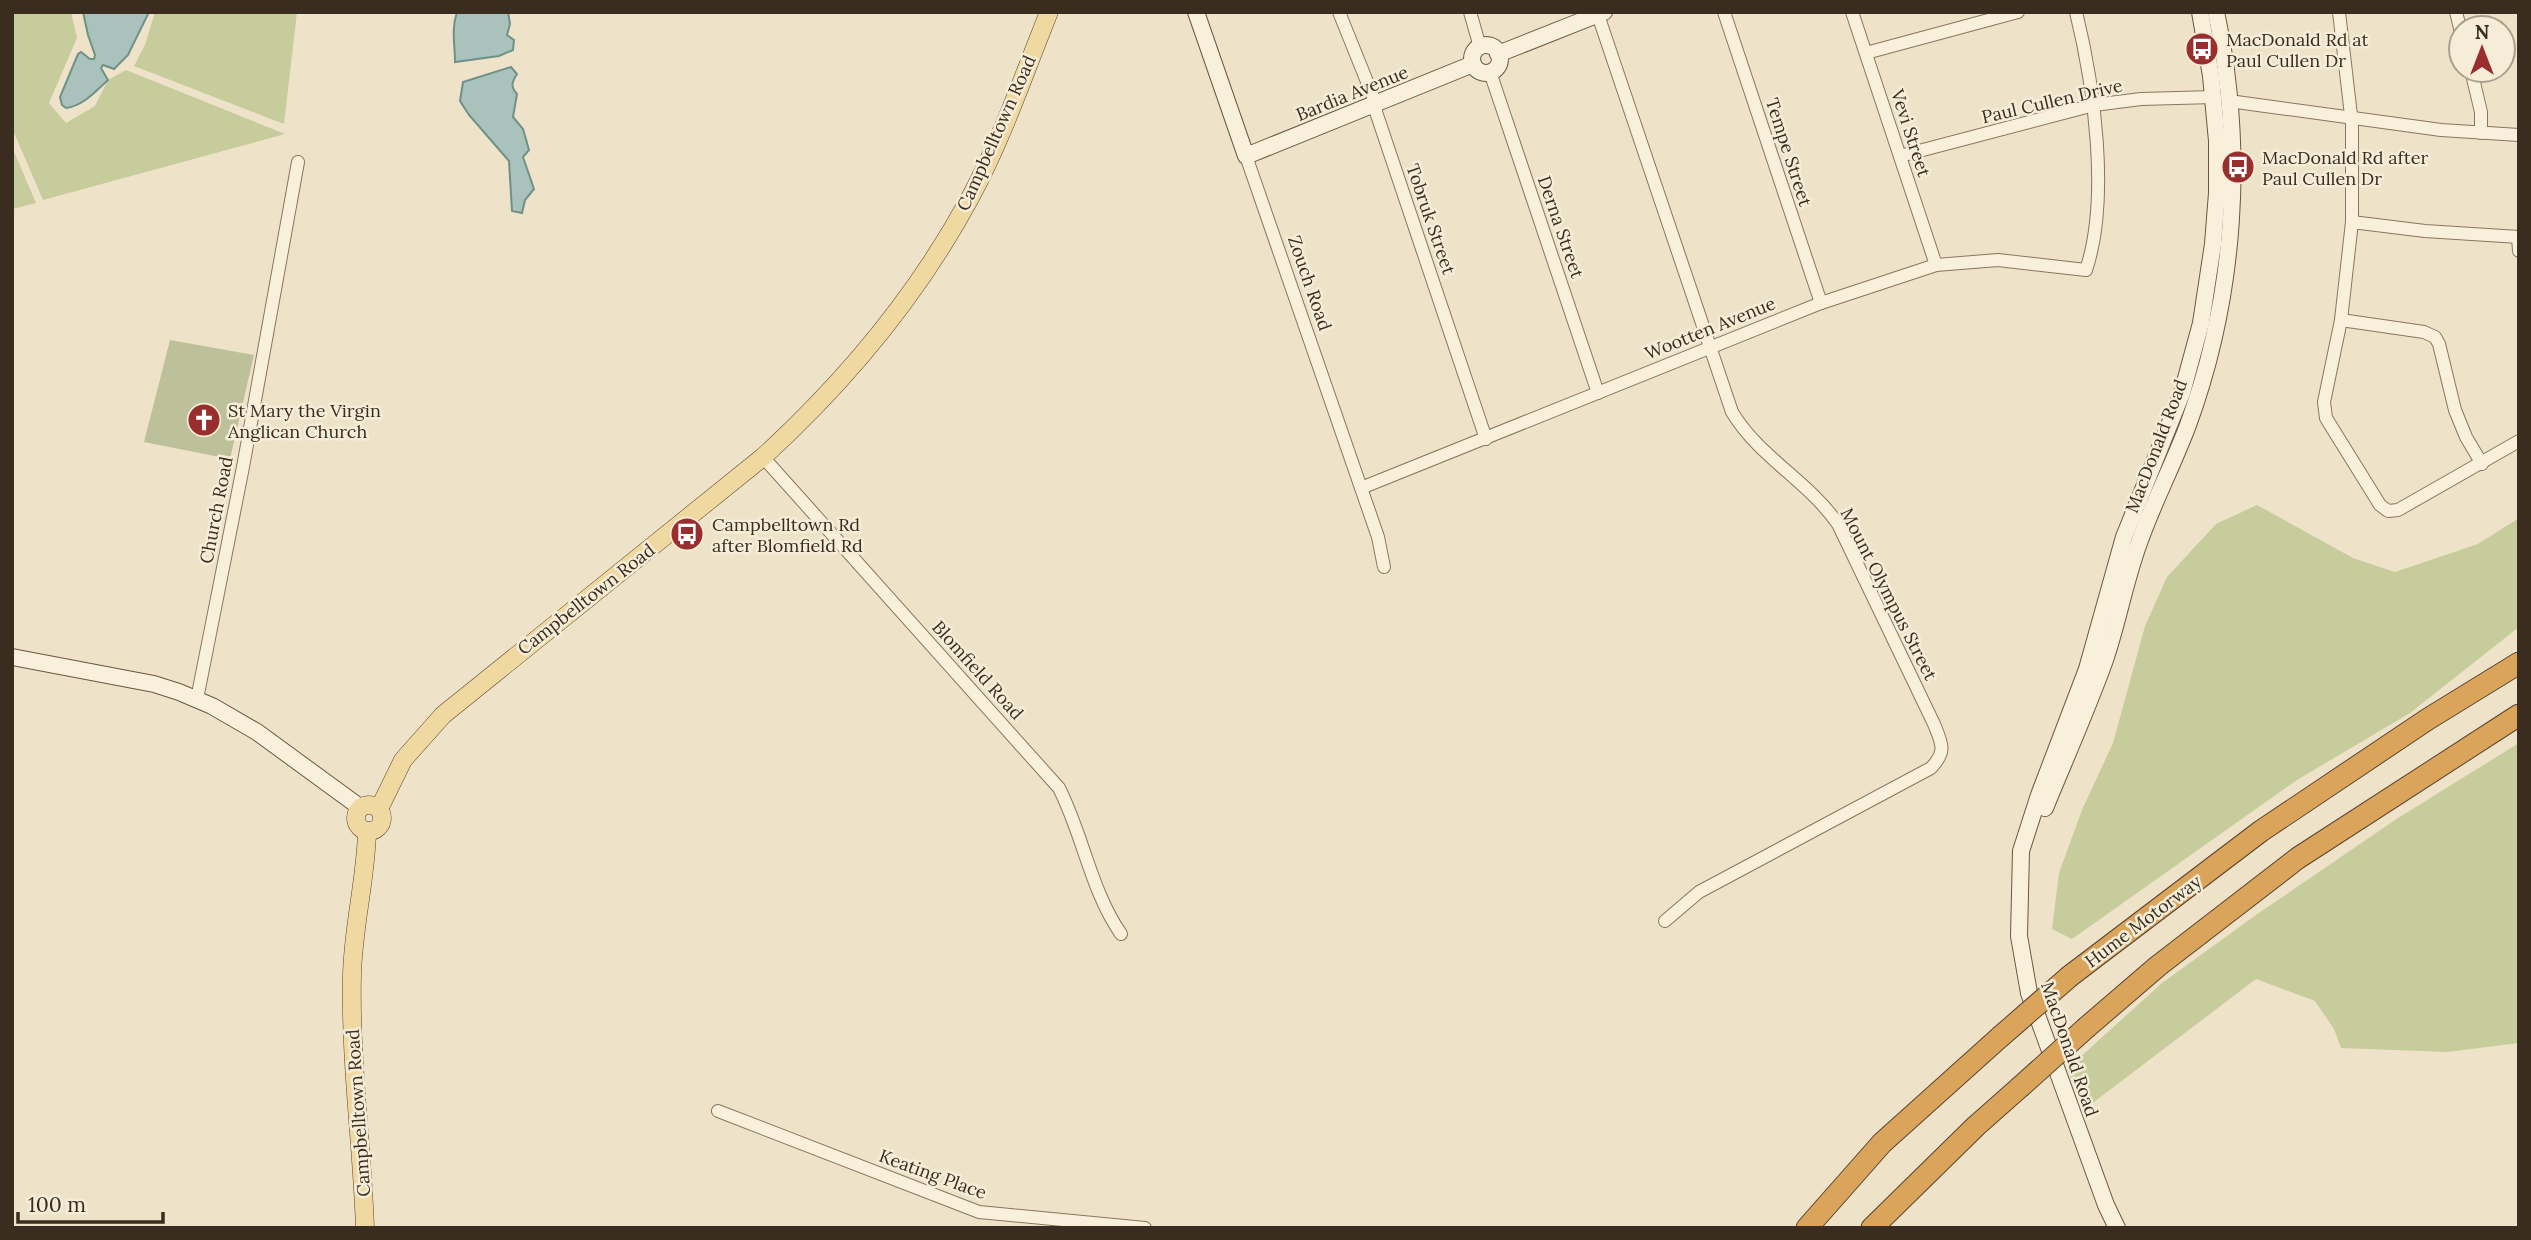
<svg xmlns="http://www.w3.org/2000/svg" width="2531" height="1240" font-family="Lora,serif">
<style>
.green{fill:#c6cc9b}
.cemetery{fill:#bcc19a}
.water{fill:#a9c2bb;stroke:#6f9188;stroke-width:2}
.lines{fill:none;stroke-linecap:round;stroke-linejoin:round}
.street-casing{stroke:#8a755d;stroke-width:14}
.secondary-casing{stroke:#6c5640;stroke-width:18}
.primary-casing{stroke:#584331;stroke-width:19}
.highway-casing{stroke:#584331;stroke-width:23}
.street{stroke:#f8f0db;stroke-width:12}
.secondary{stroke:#f8f0db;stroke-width:16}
.primary{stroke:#f0d8a1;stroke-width:18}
.highway{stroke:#daa45b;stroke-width:21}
.highway-bridge-casing{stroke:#584331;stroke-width:23;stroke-linecap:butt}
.highway-bridge{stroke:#daa45b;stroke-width:21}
.labels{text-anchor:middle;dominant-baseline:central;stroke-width:5;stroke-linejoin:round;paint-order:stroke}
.poi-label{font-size:18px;fill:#3a2d20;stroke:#f5edd7;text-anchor:start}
.street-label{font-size:18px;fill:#3a2d20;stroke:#f5edd7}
</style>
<rect width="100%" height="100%" fill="#eee3c8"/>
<g class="green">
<polygon points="12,12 71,12 77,38 49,103 66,123 95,106 108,80 126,70 285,134 43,200 12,128"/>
<polygon points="155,12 297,12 284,124 134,66 145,45"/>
<polygon points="12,147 36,203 12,209"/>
<polygon points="2257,505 2353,558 2395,572 2478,544 2519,518 2519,627 2410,713 2297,780 2072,939 2052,929 2059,873 2082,810 2113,743 2145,626 2167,577 2216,524"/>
<polygon points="2519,743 2519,1043 2447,1052 2341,1048 2334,1029 2315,1001 2256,979 2086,1108 2067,1069 2162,983 2256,915 2398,818"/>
</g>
<polygon class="cemetery" points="170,340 254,355 230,459 144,442"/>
<g class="water">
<path d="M83,12H149L128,55L114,69L103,65L101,68L108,80C96,91 83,106 66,108L62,105L60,97L78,54L81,52L90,59H94L95,55L88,35Z"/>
<path d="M457,12H508L510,24L507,35L514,40L513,50L499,56L455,62C455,44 451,30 457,12Z"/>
<path d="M511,67L517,74C512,82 510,86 517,94L513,117L523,129L529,150L523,157L534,189L525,200L522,213L512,211L509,161L469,115L460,101L463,82Z"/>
</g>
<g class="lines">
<defs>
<g id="street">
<polyline points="1339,12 1376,104 1376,112 1486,439"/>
<polyline points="1470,12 1480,47"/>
<path d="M1597,12L1732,412C1759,457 1808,481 1838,524L1934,724C1942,744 1947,751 1931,768L1699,892L1665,921"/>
<polyline points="1724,12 1821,303"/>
<polyline points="1852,12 1936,265"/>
<polyline points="2339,12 2352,124 2352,222 2341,320 2324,402 2326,418 2380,505 2388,511 2398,510 2519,441"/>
<polyline points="2456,12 2461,32"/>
<polyline points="1866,53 2018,12"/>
<polyline points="2471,70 2481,112 2481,133"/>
<polyline points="1490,72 1598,393"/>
<polyline points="2229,101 2441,130 2519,135"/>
<polyline points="1246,156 1378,537 1384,567"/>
<polyline points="1900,156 2094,105 2141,99 2214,97"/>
<polyline points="2352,222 2425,231 2519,237"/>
<polyline points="2518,237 2519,251"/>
<polyline points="2341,320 2424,332 2435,337 2439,344 2455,410 2466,437 2482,464"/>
<path d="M763,457L1059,788C1083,835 1091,891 1121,934"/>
<path d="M1361,488L1821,303L1936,265L1998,260L2086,270C2110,199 2094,85 2076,12"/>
<polyline points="197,699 243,467 298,162"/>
<polyline points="718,1111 979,1212 1145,1228"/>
</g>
<g id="secondary">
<polyline points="1196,12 1246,156 1473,64"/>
<circle cx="1486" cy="59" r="14"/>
<polyline points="1498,54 1604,12"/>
<polyline points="12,657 154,684 179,692 212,706 257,732 361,808"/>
<path d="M2045,808C2065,759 2087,710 2105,660C2118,622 2125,581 2139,543C2153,503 2173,465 2188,425C2236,294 2245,149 2216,12"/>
<polyline points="2117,1228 2106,1205 2029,993 2019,936 2021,851 2039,795 2087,669 2124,537 2182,393 2201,323 2213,244 2217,193 2217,141 2211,76 2200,12"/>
</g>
<g id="primary">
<circle cx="369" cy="818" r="13"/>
<path d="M379,809L403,760L443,715L763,457C846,381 916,298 970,198C1002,139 1024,74 1049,12"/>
<path d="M365,1228C362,1144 350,1060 352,975C353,927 366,879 367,831"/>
</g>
<g id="highway">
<polyline points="2070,976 2261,831 2428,719 2519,663"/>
<polyline points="2087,1027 2158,966 2298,858 2519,715"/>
<polyline points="1807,1228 1882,1143 2000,1037"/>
<polyline points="1872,1228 1976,1126 2019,1088"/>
</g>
</defs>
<use href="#street" class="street-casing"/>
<use href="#secondary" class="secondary-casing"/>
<use href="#primary" class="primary-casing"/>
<use href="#highway" class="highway-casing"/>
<use href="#street" class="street"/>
<use href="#secondary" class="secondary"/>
<use href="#primary" class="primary"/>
<use href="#highway" class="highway"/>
<defs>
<g id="highway-bridge">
<polyline points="2000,1037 2070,976"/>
<polyline points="2019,1088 2087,1027"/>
</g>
</defs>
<use href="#highway-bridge" class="highway-bridge-casing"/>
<use href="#highway-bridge" class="highway-bridge"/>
</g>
<defs>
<symbol id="bus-disc" viewBox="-11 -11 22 22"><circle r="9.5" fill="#982e2e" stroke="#f5edd7"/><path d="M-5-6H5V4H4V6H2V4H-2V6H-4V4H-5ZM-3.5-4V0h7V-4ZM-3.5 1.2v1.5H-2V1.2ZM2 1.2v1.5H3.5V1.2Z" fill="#fff"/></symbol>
<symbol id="church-disc" viewBox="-11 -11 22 22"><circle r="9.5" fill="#982e2e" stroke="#f5edd7"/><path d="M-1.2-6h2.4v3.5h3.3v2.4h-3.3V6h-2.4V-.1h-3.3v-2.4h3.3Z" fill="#fff"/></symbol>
</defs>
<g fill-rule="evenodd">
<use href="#bus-disc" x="2183" y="30" width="38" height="38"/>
<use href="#bus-disc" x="2219" y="148" width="38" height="38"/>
<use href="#church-disc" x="185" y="401" width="38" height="38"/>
<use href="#bus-disc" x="668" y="515" width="38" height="38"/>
</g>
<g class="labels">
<g class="poi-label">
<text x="2226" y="39">MacDonald Rd at<tspan x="2226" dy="21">Paul Cullen Dr</tspan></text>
<text x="2262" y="157">MacDonald Rd after<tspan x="2262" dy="21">Paul Cullen Dr</tspan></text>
<text x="228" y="410">St Mary the Virgin<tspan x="228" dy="21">Anglican Church</tspan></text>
<text x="712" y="524">Campbelltown Rd<tspan x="712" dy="21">after Blomfield Rd</tspan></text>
</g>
<g class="street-label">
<text transform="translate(1352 93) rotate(-22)">Bardia Avenue</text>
<text transform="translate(2052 101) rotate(-13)">Paul Cullen Drive</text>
<text transform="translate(996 133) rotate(-66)">Campbelltown Road</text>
<text transform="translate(1911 133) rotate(72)">Vevi Street</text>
<text transform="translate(1789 152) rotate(72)">Tempe Street</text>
<text transform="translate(1431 219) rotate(71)">Tobruk Street</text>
<text transform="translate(1561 227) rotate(71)">Derna Street</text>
<text transform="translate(1310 283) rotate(71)">Zouch Road</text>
<text transform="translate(1710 328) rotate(-22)">Wootten Avenue</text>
<text transform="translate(2156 446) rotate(-69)">MacDonald Road</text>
<text transform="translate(216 510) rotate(-79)">Church Road</text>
<text transform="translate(1889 594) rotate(63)">Mount Olympus Street</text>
<text transform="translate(586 599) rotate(-38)">Campbelltown Road</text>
<text transform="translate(978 670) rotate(48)">Blomfield Road</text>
<text transform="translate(2143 921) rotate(-37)">Hume Motorway</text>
<text transform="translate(2070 1049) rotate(71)">MacDonald Road</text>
<text transform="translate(358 1113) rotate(-94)">Campbelltown Road</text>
<text transform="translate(933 1174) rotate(20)">Keating Place</text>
</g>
</g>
<rect width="2531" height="1240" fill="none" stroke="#3a2d20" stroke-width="28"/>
<g transform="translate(2482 49)"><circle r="33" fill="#f5edd7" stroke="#aaa08e" stroke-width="2"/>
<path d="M0-5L12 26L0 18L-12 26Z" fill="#982e2e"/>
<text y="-10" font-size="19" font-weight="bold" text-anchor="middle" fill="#3a2d20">N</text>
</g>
<path d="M18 1212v10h145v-10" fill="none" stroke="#3a2d20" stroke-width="3.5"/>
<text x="28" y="1212" font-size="21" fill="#3a2d20" stroke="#f5edd7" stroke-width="5" paint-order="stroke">100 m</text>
</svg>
